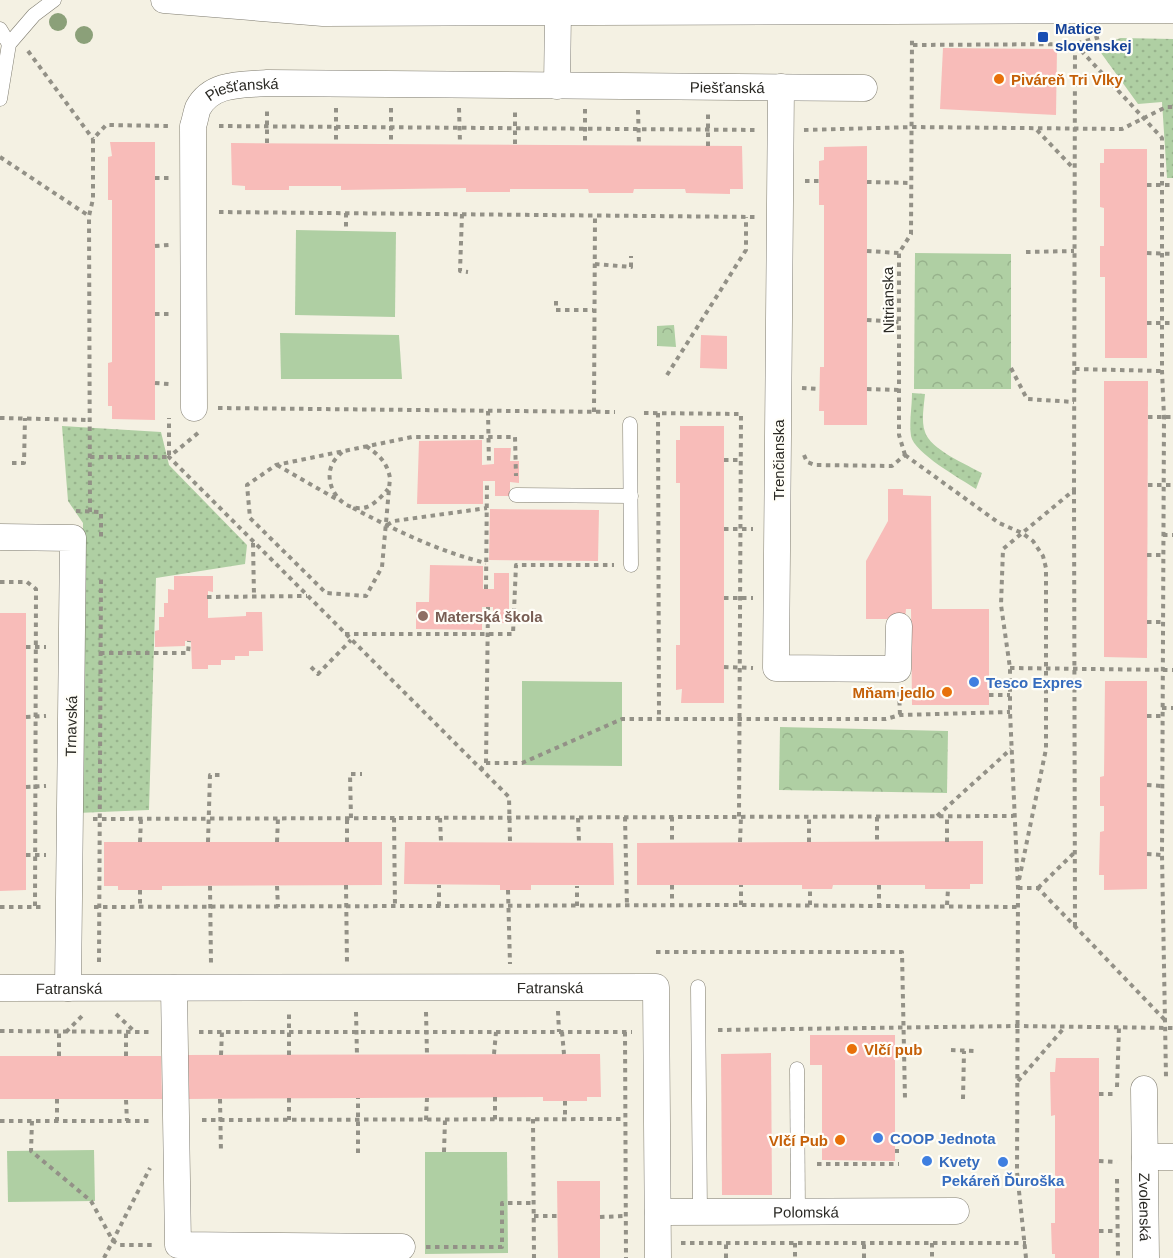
<svg xmlns="http://www.w3.org/2000/svg" width="1173" height="1258" font-family="Helvetica,sans-serif">
<style>
.grass{fill:url(#grass-dots)}
.forest{fill:url(#forest-crowns)}
.pitch{fill:#afcfa3}
.building{fill:#f8bcb9}
.lines{fill:none;stroke-linecap:round;stroke-linejoin:round}
.service-casing{stroke:#7e7b6f;stroke-width:15}
.minor-casing{stroke:#7e7b6f;stroke-width:27}
.path{stroke:#939187;stroke-width:4;stroke-dasharray:4.5 4.5;stroke-linecap:butt}
.service{stroke:#fff;stroke-width:14}
.minor{stroke:#fff;stroke-width:26}
.tree{fill:#8ba079}
.transit-dot{fill:#1a4fb4;stroke:#fffef8;stroke-width:2}
.food-dot{fill:#e8710a;stroke:#fffef8;stroke-width:2}
.education-dot{fill:#8d6e63;stroke:#fffef8;stroke-width:2}
.shop-dot{fill:#3f7fe0;stroke:#fffef8;stroke-width:2}
.labels{text-anchor:middle;dominant-baseline:central;stroke-width:4.5;stroke-linejoin:round;paint-order:stroke}
.transit-label{font-size:15px;font-weight:bold;fill:#164399;stroke:#fffef8;text-anchor:start}
.food-label{font-size:15px;font-weight:bold;fill:#c56008;stroke:#fffef8;text-anchor:start}
.street-label{font-size:15px;fill:#2a2924;stroke:#fffef8}
.education-label{font-size:15px;font-weight:bold;fill:#785e54;stroke:#fffef8;text-anchor:start}
.shop-label{font-size:15px;font-weight:bold;fill:#366cbe;stroke:#fffef8;text-anchor:start}
</style>
<defs>
<pattern id="grass-dots" width="8" height="8" patternUnits="userSpaceOnUse" patternTransform="scale(1.5)"><rect width="8" height="8" fill="#afcfa3"/><path d="M2 2h.1M6 6h.1" fill="none" stroke="#97b28c" stroke-width="1.8" stroke-linecap="round"/></pattern>
<pattern id="forest-crowns" width="20" height="18" patternUnits="userSpaceOnUse" patternTransform="scale(1.5)"><rect width="20" height="18" fill="#afcfa3"/><path d="M2 6a3 3 0 1 1 6 0M12 15a3 3 0 1 1 6 0" fill="none" stroke="#97b28c"/></pattern>
</defs>
<rect width="100%" height="100%" fill="#f4f1e3"/>
<g class="grass">
<polygon points="1121,38 1173,39 1173,178 1167,178 1162,102 1138,104 1096,46"/>
<path d="M912,393L925,394C924,405 921,421 925,432C930,449 967,465 982,473L976,489C961,479 914,453 911,436C909,422 912,407 912,393Z"/>
<polygon points="62,426 161,432 169,465 247,545 245,564 156,578 149,810 77,813 83,523 68,501"/>
</g>
<g class="forest">
<polygon points="915,253 1011,254 1011,389 914,389"/>
<polygon points="674,325 676,347 657,346 657,326"/>
<polygon points="780,727 948,731 947,793 779,790"/>
</g>
<g class="pitch">
<polygon points="296,230 396,232 395,317 295,315"/>
<polygon points="280,333 399,335 402,379 281,379"/>
<polygon points="522,681 622,682 622,766 522,765"/>
<polygon points="94,1150 95,1201 8,1202 7,1151"/>
<polygon points="425,1152 507,1152 508,1253 425,1254"/>
</g>
<g class="building">
<polygon points="943,48 1057,49 1056,115 940,109"/>
<polygon points="110,142 155,142 155,420 112,419 112,406 108,406 108,363 112,362 112,200 108,200 108,157 112,156"/>
<polygon points="231,143 742,146 743,189 730,189 730,194 686,193 685,189 634,189 633,193 589,193 588,189 510,189 510,192 466,192 466,188 341,190 341,186 289,186 289,190 245,190 245,186 232,185"/>
<polygon points="867,146 867,425 824,425 824,411 819,411 820,367 824,367 824,205 819,205 819,161 824,160 824,147"/>
<polygon points="1104,149 1147,149 1147,358 1105,358 1105,277 1100,277 1100,246 1104,246 1104,208 1100,207 1100,163 1104,163"/>
<polygon points="701,335 727,336 727,369 700,368"/>
<polygon points="1104,381 1148,381 1147,658 1104,657"/>
<polygon points="680,426 724,426 724,703 681,703 682,689 676,690 676,645 680,645 680,483 676,483 676,440 680,440"/>
<polygon points="482,440 482,465 494,464 494,448 511,448 510,461 519,461 519,483 510,482 510,496 495,496 495,481 483,481 483,504 417,504 419,441"/>
<polygon points="888,489 903,489 903,495 931,496 932,609 989,609 989,705 912,705 911,609 906,609 905,619 866,619 866,561 888,521"/>
<polygon points="490,509 599,510 598,561 489,560"/>
<polygon points="430,565 483,566 483,589 494,589 494,573 509,573 509,623 493,623 493,607 482,607 482,630 416,629 416,602 429,602"/>
<polygon points="174,576 213,576 213,592 208,591 208,618 246,616 246,612 262,612 263,651 249,651 249,656 235,656 235,660 221,660 221,665 208,665 208,669 192,669 191,641 185,641 185,646 155,647 155,631 159,630 159,617 164,617 164,603 168,603 168,589 174,590"/>
<polygon points="0,613 26,613 26,890 0,891"/>
<polygon points="1105,681 1147,681 1147,889 1104,890 1104,875 1099,875 1100,832 1104,831 1104,806 1100,806 1100,777 1104,776"/>
<polygon points="983,841 983,884 970,884 970,889 925,889 925,885 833,885 832,889 802,889 802,885 637,885 637,843"/>
<polygon points="104,842 382,842 382,885 162,886 162,890 118,890 118,886 104,886"/>
<polygon points="405,842 613,843 614,885 531,885 531,890 500,890 500,885 404,884"/>
<polygon points="810,1035 895,1035 895,1161 822,1160 822,1065 810,1065"/>
<polygon points="771,1053 772,1195 722,1195 721,1054"/>
<polygon points="600,1054 601,1097 587,1097 587,1101 543,1101 543,1097 185,1099 184,1055"/>
<polygon points="0,1056 161,1056 162,1099 0,1099"/>
<polygon points="1056,1058 1099,1058 1099,1258 1055,1258 1055,1254 1052,1254 1051,1223 1055,1223 1055,1115 1051,1116 1050,1072 1055,1072"/>
<polygon points="557,1181 600,1181 600,1258 558,1258"/>
</g>
<g class="lines">
<defs>
<g id="service">
<polyline points="0,29 9,44"/>
<polyline points="0,99 9,44 34,15 54,0"/>
<polyline points="630,424 631,565"/>
<polyline points="516,495 631,496"/>
<polyline points="698,987 700,1212"/>
<polyline points="797,1069 798,1212"/>
</g>
<g id="minor">
<polyline points="164,0 323,13 1173,10"/>
<polyline points="557,86 558,12"/>
<polyline points="781,87 776,668 898,669 899,626"/>
<path id="s1" d="M194,408L193,126C195,121 196,113 198,108C212,82 243,85 267,83L864,88"/>
<polyline points="0,537 73,538 68,988"/>
<path id="s2" d="M0,988L656,987L658,1258"/>
<polyline points="174,988 178,1245 402,1247"/>
<path id="s3" d="M1144,1089L1146,1258"/>
<polyline points="1145,1157 1173,1157"/>
<path id="s4" d="M658,1212L956,1211"/>
</g>
</defs>
<use href="#service" class="service-casing"/>
<use href="#minor" class="minor-casing"/>
<g class="path">
<polyline points="913,45 1075,44 1162,138 1162,371 1164,417 1162,855 1166,1077"/>
<polyline points="28,51 93,139"/>
<polyline points="336,108 336,143"/>
<polyline points="391,108 391,143"/>
<polyline points="459,108 460,143"/>
<polyline points="585,109 585,145"/>
<polyline points="638,110 639,145"/>
<polyline points="219,126 758,130"/>
<polyline points="804,130 912,127 1122,129 1166,107 1173,107"/>
<polyline points="1037,130 1074,169"/>
<polyline points="267,143 267,108"/>
<polyline points="515,144 515,109"/>
<polyline points="708,146 708,110"/>
<polyline points="0,157 89,216"/>
<polyline points="155,178 169,178"/>
<polyline points="805,181 819,181"/>
<polyline points="867,182 911,183"/>
<polyline points="1147,185 1173,185"/>
<polyline points="219,212 757,217"/>
<polyline points="346,213 346,231"/>
<polyline points="462,214 460,271 468,272"/>
<polyline points="155,246 169,245"/>
<polyline points="867,251 899,253"/>
<polyline points="1026,252 1074,251"/>
<polyline points="1147,253 1173,254"/>
<polyline points="595,264 631,267 631,256"/>
<polyline points="556,301 556,310 593,310"/>
<polyline points="155,314 169,314"/>
<polyline points="867,320 900,322"/>
<polyline points="1147,323 1173,323"/>
<polyline points="1011,368 1027,399 1074,402"/>
<polyline points="1075,369 1161,371"/>
<polyline points="667,375 746,250 746,217"/>
<polyline points="155,383 169,384"/>
<polyline points="802,388 819,389"/>
<polyline points="867,389 900,390"/>
<polyline points="218,408 615,412"/>
<polyline points="488,411 489,465"/>
<polyline points="594,412 595,215"/>
<polyline points="644,413 741,414 739,817"/>
<polyline points="658,413 659,719"/>
<polyline points="1148,417 1173,417"/>
<polyline points="0,418 90,420"/>
<polyline points="198,433 169,457 509,797 510,842"/>
<path d="M366,446C379,455 387,462 390,478L382,567L366,596L326,593L250,518L247,485L276,465L412,437H515L516,476"/>
<path d="M342,452C338,456 333,461 331,467C324,488 344,514 367,507C375,504 383,495 388,489"/>
<polyline points="804,455 807,462 815,465 892,466 905,455"/>
<polyline points="905,455 999,523 1022,533 1033,541 1043,556 1046,568 1046,749 1019,880"/>
<polyline points="905,455 899,435 899,253 911,234 912,39"/>
<polyline points="90,457 169,457 169,418"/>
<polyline points="724,460 741,460"/>
<polyline points="12,463 24,463 25,418"/>
<polyline points="277,465 338,500"/>
<polyline points="1148,485 1173,485"/>
<polyline points="1074,490 1075,929"/>
<path d="M353,508C395,530 440,552 486,563"/>
<polyline points="76,511 101,512 101,539"/>
<polyline points="90,512 89,216 93,199 93,139 106,125 170,126"/>
<polyline points="387,525 394,521 487,508"/>
<polyline points="724,529 753,529"/>
<polyline points="1163,535 1173,535"/>
<polyline points="253,543 254,596"/>
<polyline points="1147,555 1163,555"/>
<polyline points="0,582 27,582 36,589 35,907"/>
<polyline points="486,589 487,481"/>
<polyline points="207,597 307,596"/>
<polyline points="724,598 753,598"/>
<polyline points="1147,622 1163,622"/>
<polyline points="345,634 513,634 516,565 614,565"/>
<polyline points="26,647 46,647"/>
<polyline points="100,653 188,653 189,641"/>
<polyline points="311,667 318,674 351,640"/>
<polyline points="724,667 753,668"/>
<polyline points="1010,668 1173,670"/>
<polyline points="899,692 900,715"/>
<polyline points="989,695 1010,695"/>
<polyline points="1162,708 1173,708"/>
<polyline points="1147,716 1162,716"/>
<polyline points="26,717 46,716"/>
<polyline points="486,763 488,607"/>
<polyline points="480,770 486,763 522,763 622,719 886,719 900,715 1010,712"/>
<polyline points="1147,785 1162,786"/>
<polyline points="26,787 46,786"/>
<polyline points="937,816 1011,749"/>
<polyline points="625,817 627,906"/>
<polyline points="672,817 672,842"/>
<polyline points="877,817 877,842"/>
<polyline points="351,818 350,774 362,774"/>
<polyline points="394,818 395,906"/>
<polyline points="440,818 441,842"/>
<polyline points="578,818 579,842"/>
<polyline points="93,819 1013,816"/>
<polyline points="140,842 141,819"/>
<polyline points="208,842 210,775 223,775"/>
<polyline points="277,842 278,818"/>
<polyline points="347,842 347,818"/>
<polyline points="740,842 741,817"/>
<polyline points="809,842 809,817"/>
<polyline points="947,842 947,817"/>
<polyline points="1147,854 1162,855"/>
<polyline points="26,855 46,855"/>
<polyline points="346,885 347,963"/>
<polyline points="672,885 672,906"/>
<polyline points="879,885 879,906"/>
<polyline points="210,886 211,963"/>
<polyline points="277,886 278,907"/>
<polyline points="1018,888 1038,888 1165,1020"/>
<polyline points="1038,888 1075,852"/>
<polyline points="140,890 140,907"/>
<polyline points="508,890 510,964"/>
<polyline points="741,905 741,885"/>
<polyline points="810,905 810,889"/>
<polyline points="947,905 948,889"/>
<polyline points="439,906 439,885"/>
<polyline points="577,906 577,886"/>
<polyline points="0,907 45,907"/>
<polyline points="94,907 741,905 1017,907"/>
<polyline points="656,952 902,952 905,1099"/>
<polyline points="99,962 101,577"/>
<polyline points="558,1011 559,1032"/>
<polyline points="356,1012 357,1055"/>
<polyline points="426,1012 427,1054"/>
<polyline points="116,1014 134,1031"/>
<polyline points="718,1030 1017,1026 1173,1028"/>
<polyline points="0,1031 149,1032"/>
<polyline points="66,1032 84,1014"/>
<polyline points="199,1032 632,1032"/>
<polyline points="562,1032 564,1054"/>
<polyline points="625,1032 626,1258"/>
<polyline points="951,1050 975,1051"/>
<polyline points="494,1054 496,1032"/>
<polyline points="221,1055 222,1032"/>
<polyline points="289,1055 289,1012"/>
<polyline points="59,1056 59,1031"/>
<polyline points="126,1056 126,1031"/>
<polyline points="1018,1081 1064,1028"/>
<polyline points="1117,1087 1119,1028"/>
<polyline points="1099,1094 1116,1094"/>
<polyline points="495,1097 495,1120"/>
<polyline points="289,1098 289,1120"/>
<polyline points="57,1099 57,1121"/>
<polyline points="220,1099 221,1153"/>
<polyline points="963,1099 964,1051"/>
<polyline points="126,1100 127,1121"/>
<polyline points="565,1101 565,1119"/>
<polyline points="533,1119 534,1258"/>
<polyline points="202,1120 625,1119"/>
<polyline points="426,1120 427,1098"/>
<polyline points="0,1121 152,1121"/>
<polyline points="32,1121 31,1151 91,1201 113,1241 120,1245 152,1245"/>
<polyline points="895,1151 899,1151"/>
<polyline points="444,1152 445,1120"/>
<polyline points="358,1153 358,1098"/>
<polyline points="1099,1161 1117,1162"/>
<polyline points="817,1164 899,1164"/>
<polyline points="1117,1179 1118,1258"/>
<polyline points="534,1216 558,1216"/>
<polyline points="600,1217 625,1216"/>
<polyline points="1099,1231 1117,1231"/>
<polyline points="681,1243 1026,1243"/>
<polyline points="795,1243 795,1258"/>
<polyline points="932,1243 932,1258"/>
<polyline points="426,1247 502,1247 502,1203 534,1203"/>
<polyline points="104,1258 150,1168"/>
<polyline points="726,1258 726,1243"/>
<polyline points="864,1258 864,1243"/>
<polyline points="1026,1258 1017,1172 1018,888 1010,712 1010,668 1001,605 1003,549 1074,490 1075,44 1100,37"/>
</g>
<use href="#service" class="service"/>
<use href="#minor" class="minor"/>
</g>
<g class="tree">
<circle cx="58" cy="22" r="9"/>
<circle cx="84" cy="35" r="9"/>
</g>
<rect class="transit-dot" x="1037" y="31" width="12" height="12" rx="3"/>
<g class="food-dot">
<circle cx="999" cy="79" r="6"/>
<circle cx="947" cy="692" r="6"/>
<circle cx="852" cy="1049" r="6"/>
<circle cx="840" cy="1140" r="6"/>
</g>
<circle class="education-dot" cx="423" cy="616" r="6"/>
<g class="shop-dot">
<circle cx="974" cy="682" r="6"/>
<circle cx="878" cy="1138" r="6"/>
<circle cx="927" cy="1161" r="6"/>
<circle cx="1003" cy="1162" r="6"/>
</g>
<g class="labels">
<g class="transit-label">
<text x="1055" y="28">Matice<tspan x="1055" dy="17">slovenskej</tspan></text>
</g>
<g class="food-label">
<text x="1011" y="79">Piváreň Tri Vlky</text>
<text x="935" y="692" text-anchor="end">Mňam jedlo</text>
<text x="864" y="1049">Vlčí pub</text>
<text x="828" y="1140" text-anchor="end">Vlčí Pub</text>
</g>
<g class="street-label">
<text stroke="none"><textPath href="#s1" startOffset="838">Piešťanská</textPath></text>
<text stroke="none"><textPath href="#s1" startOffset="352">Piešťanská</textPath></text>
<text transform="translate(888 300) rotate(-91)">Nitrianska</text>
<text transform="translate(778 460) rotate(-90)">Trenčianska</text>
<text transform="translate(71 726) rotate(-89)">Trnavská</text>
<text stroke="none"><textPath href="#s2" startOffset="550">Fatranská</textPath></text>
<text stroke="none"><textPath href="#s2" startOffset="69">Fatranská</textPath></text>
<text stroke="none"><textPath href="#s3" startOffset="118">Zvolenská</textPath></text>
<text stroke="none"><textPath href="#s4" startOffset="148">Polomská</textPath></text>
</g>
<g class="education-label">
<text x="435" y="616">Materská škola</text>
</g>
<g class="shop-label">
<text x="986" y="682">Tesco Expres</text>
<text x="890" y="1138">COOP Jednota</text>
<text x="939" y="1161">Kvety</text>
<text x="1003" y="1180" text-anchor="middle">Pekáreň Ďuroška</text>
</g>
</g>
</svg>
